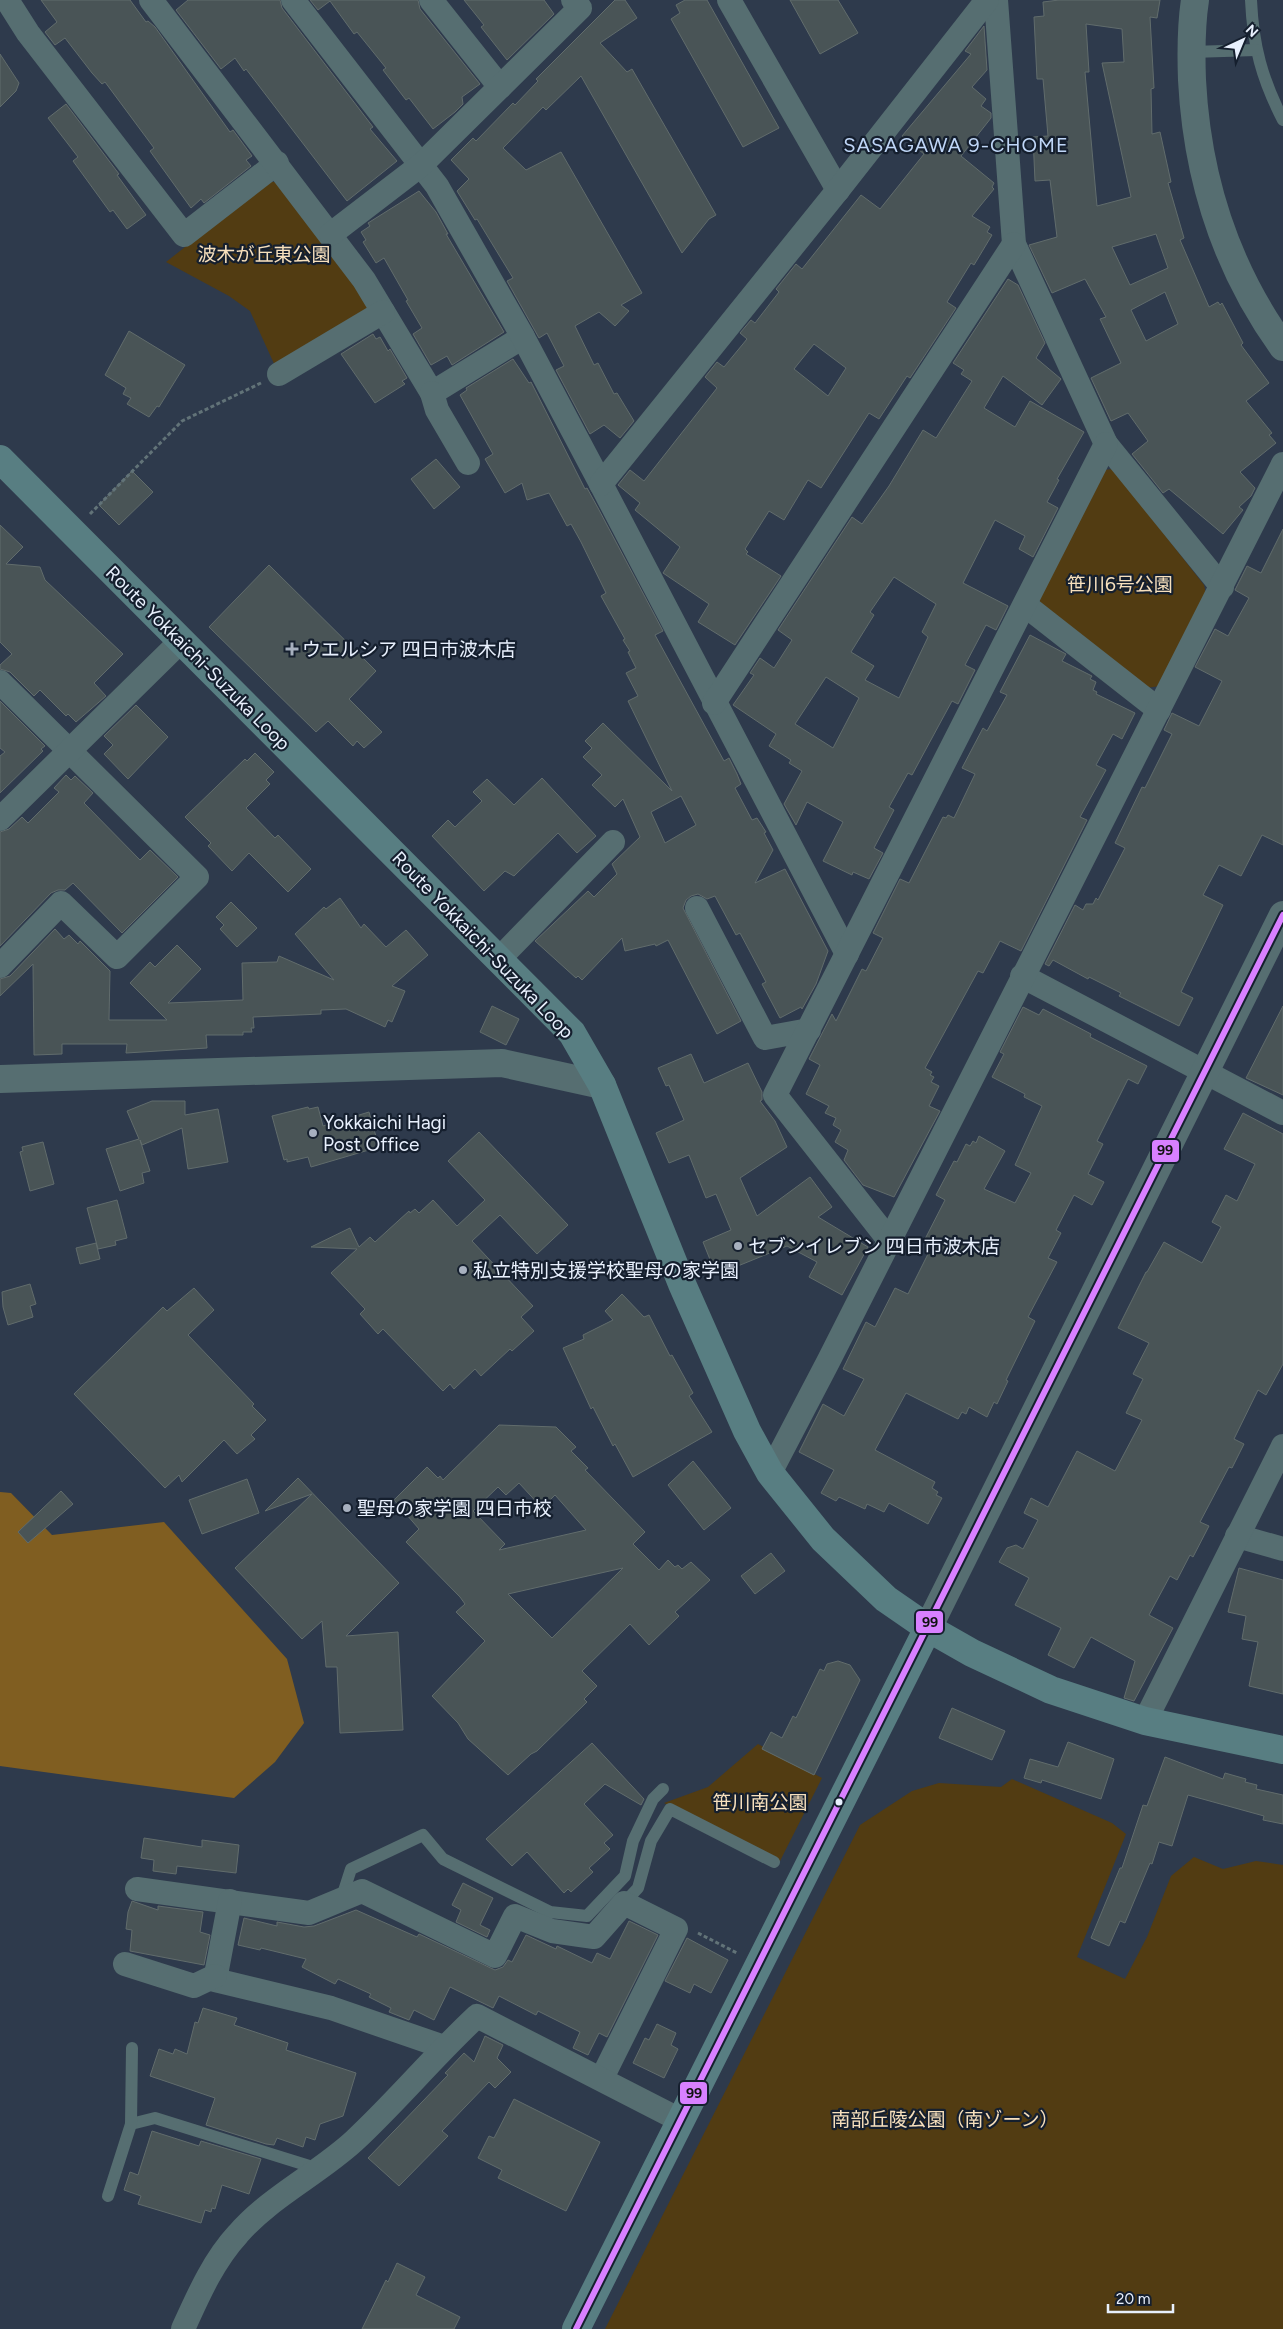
<svg xmlns="http://www.w3.org/2000/svg" width="1283" height="2329" font-family="Figtree,'Noto Sans JP',sans-serif">
<style>
.green{fill:#523c12}
.forest{fill:#805e21}
.building{fill:#495456;stroke:#616c6c;fill-rule:evenodd}
.lines{fill:none;stroke-linecap:round;stroke-linejoin:round}
.path{stroke:#627378;stroke-width:3;stroke-dasharray:4 2.5;stroke-linecap:butt}
.service{stroke:#566e71;stroke-width:12}
.minor{stroke:#566e71;stroke-width:24}
.tertiary{stroke:#566e71;stroke-width:28}
.primary{stroke:#587e82;stroke-width:28}
.bus-1-casing{stroke:#151f2e;stroke-width:10}
.bus-1{stroke:#d880ff;stroke-width:6}
.poi-dot{fill:#a7b0bf;stroke:#151f2e;stroke-width:2}
.bus-dot{fill:#e8f0fd;stroke:#151f2e;stroke-width:2}
.labels{text-anchor:middle;dominant-baseline:central;stroke-width:4.5;stroke-linejoin:round;paint-order:stroke}
.park-label{font-size:19px;fill:#f7e0bd;stroke:#151f2e}
.poi-label{font-size:19px;fill:#e8f0fd;stroke:#151f2e;text-anchor:start}
.street-label{font-size:19px;fill:#e8f0fd;stroke:#151f2e}
.neighbourhood-label{font-size:20px;letter-spacing:1px;fill:#bfd6f7;stroke:#151f2e}
.line-badge{stroke:#151f2e;stroke-width:2}
.pale-badge-label{font-size:14px;text-anchor:middle;font-weight:bold;fill:#111}
</style>
<rect width="100%" height="100%" fill="#2e3a4c"/>
<g class="green">
<polygon points="269,181 279,183 354,280 371,311 276,368 250,311 229,296 166,262"/>
<polygon points="1113,469 1204,585 1206,594 1160,686 1146,688 1041,607 1039,597 1104,470"/>
<polygon points="758,1744 822,1778 780,1861 664,1803 708,1787"/>
<polygon points="1012,1779 1112,1823 1126,1834 1077,1957 1125,1979 1147,1937 1171,1876 1194,1857 1223,1869 1256,1861 1283,1865 1283,2329 605,2329 860,1825 912,1791 939,1783 1001,1787"/>
</g>
<polygon class="forest" points="0,1492 11,1493 52,1535 164,1522 287,1659 304,1723 275,1762 234,1798 0,1766"/>
<g class="building">
<polygon points="41,0 130,0 146,22 148,21 155,27 230,132 233,130 252,156 246,160 251,166 204,203 201,199 191,208 150,151 154,148 105,82 102,84 92,73 65,38 55,45 45,32 57,22"/>
<polygon points="188,0 280,0 282,8 373,127 370,129 397,161 347,201 246,69 244,71 235,58 221,69 176,10"/>
<polygon points="310,0 418,0 420,9 480,84 462,97 463,104 455,112 433,129 409,98 406,100 383,70 386,68 357,32 354,34 330,1 318,10"/>
<polygon points="464,0 544,0 554,14 507,60 481,27 484,25"/>
<polygon points="615,0 625,0 637,18 600,43 627,72 632,69 716,215 709,219 682,253 581,76 546,110 543,107 503,148 526,170 561,152 642,293 621,305 629,311 615,326 599,312 575,326 594,365 598,363 614,394 617,393 634,421 620,438 604,425 590,434 556,370 564,366 547,333 539,338 507,281 513,278 477,219 475,220 457,191 469,179 451,160 473,138 476,141 513,103 515,105 538,81 536,79"/>
<polygon points="685,0 707,0 779,128 743,147 671,19 680,13 676,5"/>
<polygon points="790,0 838,0 858,33 820,54"/>
<path d="M1059,0H1160L1157,18L1150,17L1154,88L1151,89L1152,134L1160,132L1171,182L1168,183L1184,238L1180,240L1209,307L1218,302L1220,305L1222,303L1243,343L1241,345L1269,383L1246,401L1272,433L1269,435L1276,443L1240,472L1255,488L1251,496L1239,507L1243,510L1223,534L1169,489L1163,493L1132,454L1148,441L1128,413L1111,421L1091,378L1121,363L1100,319L1106,317L1085,279L1052,293L1029,245L1057,237L1050,180L1035,181L1033,137L1048,136L1043,79H1037L1034,17L1044,16L1043,2ZM1086,24L1122,29L1124,62L1102,63L1131,197L1097,206L1085,72H1089ZM1156,234L1168,268L1130,285L1112,247ZM1165,292L1178,324L1146,341L1131,310Z"/>
<path d="M984,26L987,70L972,87L986,99L981,106L991,113V118L961,156L994,183L992,187L994,189L972,216L990,227L987,232L992,235L974,265L971,263L947,302L956,308L910,378L907,376L879,419L869,413L821,488L808,480L784,520L769,511L745,549L748,552L746,554L781,576L735,645L698,622L709,604L663,573L680,547L635,510L640,503L618,485L630,470L644,481L717,388L705,377L717,362L724,367L747,339L740,333L751,320L755,323L779,292L776,289L796,264L802,269L861,195L880,209L924,154L902,136L971,54L965,51ZM814,344L846,368L828,396L794,369Z"/>
<polygon points="0,54 19,83 16,91 0,107"/>
<polygon points="66,104 119,174 117,175 146,215 127,229 113,210 110,212 73,161 78,157 48,118"/>
<polygon points="419,191 436,212 448,234 446,234 504,332 452,365 447,356 431,365 413,334 422,328 406,301 408,300 384,258 376,263 363,242 366,240 361,232 370,226 368,223"/>
<path d="M1008,279L1018,285L1045,343L1036,358L1061,379L1042,405L1003,376L984,408L1015,427L1030,401L1084,432L1057,479L1059,480L1047,502L1058,508L1033,557L1019,549L1025,536L995,520L963,583L1008,606L996,630L986,625L965,665L975,670L958,704L952,701L912,775L908,773L889,807L894,810L874,848L883,853L869,879L853,872L852,875L823,861L843,822L807,802L796,825L784,804L802,771L789,763L791,760L769,746L776,734L733,705L754,675L750,673L760,658L774,668L792,640L778,630L852,517L862,524L889,486L923,430L936,438L972,381L961,374L964,370L953,363ZM894,577L936,604L922,632L928,637L899,698L865,680L874,666L851,652L874,615L870,612ZM826,677L859,698L833,748L795,724Z"/>
<polygon points="129,331 185,365 159,407 157,406 149,417 127,404 131,398 123,394 126,388 105,375"/>
<polygon points="373,334 376,339 380,337 388,351 390,349 407,378 402,381 405,384 375,403 341,354"/>
<path d="M513,359L529,383L531,382L585,489L587,488L598,508L663,631L655,635L724,761L729,758L737,774L741,784L735,788L752,820L757,818L766,832L764,833L773,850L755,883L785,869L828,951L816,984L802,1009L801,1007L780,1018L762,984L766,982L740,933L736,935L715,896L707,899L698,894L691,896L686,900L683,908L741,1021L717,1034L668,940L656,946L655,944L625,951L622,938L582,980L578,976L576,978L535,941L588,891L594,897L617,874L612,864L640,837L623,799L615,807L592,785L602,775L583,757L592,748L585,741L603,723L672,791L628,701L638,696L626,673L636,668L628,652L630,651L623,640L625,639L601,596L606,593L581,542L571,524L567,526L549,493L527,500L522,483L505,493L485,459L493,454L460,395L467,390L466,388ZM681,796L696,825L665,843L651,812Z"/>
<polygon points="436,459 460,487 434,509 411,479"/>
<polygon points="132,471 153,492 119,525 99,505"/>
<polygon points="0,525 23,547 6,564 40,567 45,580 123,654 94,683 106,696 76,722 68,714 66,716 40,690 34,696 10,672 0,669 0,665 12,654 0,642"/>
<polygon points="1283,529 1283,845 1262,835 1241,876 1219,865 1203,895 1223,905 1181,992 1193,998 1179,1026 1119,996 1121,993 1089,977 1088,979 1053,960 1049,966 1045,964 1075,905 1083,910 1086,904 1093,904 1096,898 1098,900 1125,848 1115,843 1142,787 1145,788 1172,734 1164,730 1172,713 1199,726 1222,681 1195,667 1215,629 1228,636 1249,598 1235,590 1247,566 1261,573"/>
<polygon points="269,565 376,671 349,699 382,732 364,748 357,741 353,746 328,721 316,732 209,627"/>
<polygon points="1030,635 1066,654 1062,661 1092,676 1090,679 1096,682 1093,690 1097,692 1096,694 1135,713 1122,739 1113,734 1096,765 1106,770 1080,817 1087,820 1021,951 1000,941 983,973 978,971 925,1068 932,1072 930,1075 934,1077 931,1082 939,1086 929,1106 940,1111 894,1197 863,1185 844,1160 848,1150 835,1142 841,1130 833,1125 836,1118 825,1113 829,1106 806,1094 820,1065 809,1059 832,1014 836,1021 862,969 866,971 883,938 873,933 900,879 909,883 943,817 946,818 948,815 954,818 975,774 962,768 983,728 987,731 1007,695 1000,692"/>
<polygon points="0,701 45,746 41,749 43,751 0,793 0,756 5,752 0,748"/>
<polygon points="136,705 168,737 128,779 104,754 113,745 104,736"/>
<polygon points="255,753 274,772 266,780 270,784 246,808 275,838 278,835 311,869 288,892 249,853 232,871 208,846 211,843 185,817 245,759 247,761"/>
<polygon points="66,775 71,780 75,776 93,793 84,803 140,860 150,850 178,877 122,933 73,883 65,890 58,890 51,893 0,946 0,832 9,829 22,817 28,823 59,792 54,788"/>
<polygon points="542,778 596,836 577,853 558,833 514,876 505,871 484,891 432,836 448,820 455,827 482,801 473,792 487,779 514,805"/>
<polygon points="340,898 361,928 364,924 386,947 406,930 428,955 392,986 405,991 392,1022 388,1020 385,1027 346,1009 321,1010 321,1014 253,1017 254,1028 251,1028 252,1032 243,1032 243,1035 206,1035 207,1048 126,1053 127,1044 62,1044 62,1054 34,1055 33,964 0,996 0,979 10,976 55,929 64,939 69,935 78,944 80,941 110,971 109,1020 167,1020 130,983 150,962 155,967 177,945 201,969 168,1003 243,1000 242,963 277,962 279,956 334,980 295,934 324,907 326,909"/>
<polygon points="231,902 257,928 237,947 220,929 224,925 216,917"/>
<polygon points="492,1006 519,1019 506,1045 480,1032"/>
<polygon points="1283,1006 1283,1095 1246,1078"/>
<polygon points="1023,1007 1039,1015 1043,1009 1091,1034 1090,1037 1147,1066 1138,1084 1128,1079 1097,1141 1103,1144 1088,1174 1104,1182 1092,1205 1074,1195 1056,1230 1061,1233 1048,1258 1057,1262 1028,1317 1035,1321 1006,1380 1008,1381 997,1404 994,1402 987,1417 969,1407 966,1414 962,1412 958,1419 906,1393 875,1450 935,1482 932,1488 938,1492 936,1495 942,1498 928,1524 889,1503 884,1512 867,1504 865,1509 839,1497 836,1501 821,1493 834,1470 799,1452 823,1404 844,1416 864,1379 843,1369 866,1322 875,1327 895,1288 908,1294 932,1246 924,1241 945,1200 936,1195 954,1161 957,1162 966,1144 970,1146 973,1141 976,1143 979,1136 1005,1151 984,1189 1015,1203 1031,1173 1015,1165 1042,1106 1024,1097 1025,1094 992,1077 1004,1054 1000,1052"/>
<polygon points="691,1054 704,1083 748,1063 762,1092 762,1100 760,1101 775,1121 787,1147 740,1178 757,1216 810,1177 832,1207 818,1217 868,1247 842,1295 809,1277 817,1262 787,1246 728,1270 727,1267 715,1272 703,1242 731,1230 716,1194 706,1198 689,1155 669,1163 656,1133 684,1120 669,1085 666,1086 658,1068"/>
<polygon points="152,1101 185,1101 185,1115 218,1109 228,1162 188,1169 182,1128 142,1145 140,1140 150,1171 142,1173 144,1183 120,1191 106,1149 139,1139 127,1111"/>
<polygon points="308,1107 309,1109 318,1107 323,1126 369,1112 379,1147 311,1167 308,1157 287,1162 287,1159 284,1160 272,1116"/>
<polygon points="1243,1113 1283,1134 1283,1364 1266,1395 1258,1390 1234,1439 1244,1444 1232,1468 1229,1467 1200,1522 1209,1526 1193,1557 1190,1555 1177,1580 1170,1576 1149,1615 1173,1628 1134,1701 1124,1698 1135,1661 1091,1637 1074,1668 1048,1655 1061,1628 1015,1605 1029,1578 999,1562 1007,1548 1016,1545 1023,1549 1038,1520 1024,1513 1031,1498 1048,1507 1077,1451 1115,1471 1142,1420 1126,1413 1143,1379 1133,1374 1149,1343 1118,1328 1146,1272 1147,1272 1164,1242 1202,1263 1221,1227 1212,1222 1226,1195 1237,1201 1255,1164 1224,1149"/>
<polygon points="479,1132 568,1225 537,1254 500,1215 472,1241 533,1306 521,1317 534,1331 512,1351 510,1349 481,1376 475,1369 454,1389 450,1384 443,1391 383,1329 378,1334 360,1314 365,1309 331,1273 357,1249 311,1247 350,1228 359,1247 370,1237 375,1242 409,1211 410,1213 415,1209 419,1213 433,1200 457,1226 485,1200 448,1161"/>
<polygon points="43,1142 54,1184 30,1191 20,1152 23,1151 22,1147"/>
<polygon points="117,1200 127,1238 115,1241 116,1245 98,1249 87,1208"/>
<polygon points="96,1243 100,1259 80,1264 76,1248"/>
<polygon points="30,1284 36,1304 30,1306 33,1317 8,1325 3,1307 2,1292"/>
<polygon points="194,1288 214,1310 188,1335 254,1404 252,1406 266,1420 251,1435 255,1439 237,1454 224,1440 182,1482 179,1475 165,1488 74,1394 163,1307 167,1311"/>
<polygon points="622,1294 644,1317 649,1315 670,1356 672,1355 693,1393 689,1396 712,1432 633,1477 615,1444 613,1446 593,1407 591,1409 563,1348 584,1339 583,1335 613,1320 605,1311"/>
<path d="M499,1425L556,1427L576,1447L571,1451L588,1468L585,1470L645,1532L633,1544L659,1570L668,1560L675,1567L678,1565L682,1569L691,1562L710,1580L675,1612L679,1616L649,1645L630,1624L582,1671L597,1686L584,1699L587,1702L537,1751L531,1754L508,1775L468,1739L458,1723L432,1696L485,1641L456,1612L465,1604L460,1597L406,1542L419,1529L394,1500L427,1467L438,1478L440,1476L443,1480ZM519,1483L542,1508L555,1495L586,1530L499,1550L505,1544L473,1511L498,1487L506,1495ZM623,1568L552,1638L508,1594Z"/>
<polygon points="693,1461 731,1508 704,1530 668,1485"/>
<polygon points="298,1478 399,1583 346,1636 398,1632 403,1730 340,1733 337,1667 326,1667 322,1621 302,1639 235,1568 312,1494 265,1511"/>
<polygon points="247,1479 259,1513 202,1534 189,1500"/>
<polygon points="61,1491 73,1504 28,1543 18,1532"/>
<polygon points="771,1553 785,1571 755,1594 741,1576"/>
<polygon points="1239,1568 1283,1580 1283,1694 1249,1686 1258,1642 1242,1639 1246,1616 1228,1612"/>
<polygon points="838,1661 850,1665 860,1680 814,1775 762,1749 771,1732 782,1738 793,1716 796,1718 820,1669 824,1671 827,1664"/>
<polygon points="952,1708 1005,1731 992,1760 939,1738"/>
<polygon points="1068,1742 1114,1759 1101,1799 1042,1780 1041,1783 1024,1778 1030,1759 1058,1767"/>
<polygon points="592,1743 644,1799 641,1805 605,1784 584,1804 613,1835 604,1843 610,1849 589,1868 593,1872 571,1892 568,1889 564,1893 527,1852 512,1866 486,1839"/>
<polygon points="1165,1757 1223,1779 1225,1773 1246,1779 1245,1782 1257,1785 1256,1789 1283,1795 1283,1824 1263,1820 1264,1816 1188,1795 1172,1846 1159,1842 1152,1864 1150,1863 1125,1923 1120,1921 1109,1946 1091,1938 1120,1868 1122,1868 1143,1805 1147,1806"/>
<polygon points="144,1838 202,1847 202,1840 239,1845 236,1873 177,1866 176,1874 153,1871 154,1860 141,1858"/>
<polygon points="463,1883 493,1898 480,1925 490,1930 487,1937 456,1922 461,1910 452,1905"/>
<polygon points="132,1901 158,1910 158,1906 203,1912 200,1932 210,1935 204,1965 130,1951 132,1930 126,1929 128,1912"/>
<polygon points="356,1910 417,1937 419,1934 495,1970 503,1967 508,1960 512,1962 526,1935 556,1949 557,1946 592,1963 597,1953 610,1959 629,1921 658,1935 607,2037 599,2033 588,2055 573,2048 580,2032 538,2011 536,2015 499,1996 493,2008 450,1987 434,2020 414,2010 409,2020 389,2012 391,2008 369,1997 371,1994 338,1979 335,1984 302,1967 306,1959 261,1948 260,1950 238,1945 244,1918 277,1926 277,1922 304,1927 314,1926"/>
<polygon points="687,1938 728,1960 711,1993 694,1984 690,1993 665,1981"/>
<polygon points="203,2008 237,2018 234,2025 288,2043 286,2050 356,2073 343,2116 320,2124 315,2140 306,2137 303,2147 277,2138 274,2145 266,2144 206,2125 215,2098 150,2076 159,2049 173,2054 175,2049 187,2054 195,2022 198,2023"/>
<polygon points="657,2024 676,2033 671,2045 678,2049 664,2078 633,2063 645,2038 649,2040"/>
<polygon points="485,2036 503,2045 497,2058 511,2072 495,2088 489,2082 442,2131 448,2136 399,2186 368,2158 448,2075 445,2073 464,2053 474,2062"/>
<polygon points="514,2099 600,2142 566,2211 498,2178 502,2170 478,2158 489,2136 494,2138"/>
<polygon points="152,2131 199,2146 201,2141 261,2159 249,2194 222,2185 215,2209 212,2208 211,2212 205,2210 201,2223 138,2204 141,2196 124,2190 130,2172 138,2175"/>
<polygon points="397,2263 425,2277 416,2295 460,2317 454,2329 362,2329 386,2280 388,2282"/>
</g>
<g class="lines">
<g class="path">
<polyline points="90,514 182,421 261,383"/>
<polyline points="698,1933 737,1953"/>
</g>
<g class="service">
<path d="M1251,0C1253,46 1262,79 1283,120"/>
<polyline points="1191,52 1256,50"/>
<polyline points="341,1900 351,1869 423,1835 443,1859 550,1912 587,1916 625,1876 633,1841 653,1799 663,1789"/>
<polyline points="624,1903 638,1888 651,1841 670,1809 774,1862"/>
<polyline points="131,2124 155,2118 319,2169"/>
<polyline points="108,2196 131,2124 132,2048"/>
</g>
<g class="minor">
<polyline points="7,0 28,33 184,235 277,163"/>
<polyline points="151,0 364,280 432,393 523,337"/>
<polyline points="293,0 437,186 523,337 601,484 847,954"/>
<polyline points="431,0 500,87"/>
<polyline points="729,0 838,190"/>
<polyline points="996,0 1014,244 1106,444 1222,587"/>
<polyline points="331,234 421,165 580,8 573,0"/>
<polyline points="279,374 383,312"/>
<polyline points="432,393 437,410 468,463"/>
<polyline points="601,484 838,190 987,0"/>
<polyline points="1025,605 1159,710"/>
<polyline points="0,682 197,877 117,957 61,903 0,966"/>
<polyline points="714,703 1014,244"/>
<polyline points="0,819 182,640"/>
<polyline points="697,908 765,1038 809,1030"/>
<polyline points="500,958 613,842"/>
<polyline points="1022,976 1283,1113"/>
<polyline points="889,1240 775,1095 1106,444"/>
<polyline points="770,1473 828,1362 1283,464"/>
<polyline points="1237,1536 1283,1549"/>
<polyline points="1145,1721 1283,1446"/>
<polyline points="137,1889 309,1913 362,1891 495,1956 515,1916 552,1931 594,1937 624,1903 676,1929 602,2078"/>
<polyline points="230,1901 215,1980 331,2008 444,2047"/>
<polyline points="125,1964 194,1986 215,1976"/>
<path d="M183,2329C198,2296 213,2261 238,2234C270,2197 318,2174 354,2141C397,2101 434,2056 477,2016L680,2120"/>
</g>
<g class="tertiary">
<path d="M1195,0C1191,26 1191,53 1192,80C1197,177 1226,268 1283,347"/>
<polyline points="0,1079 502,1063 602,1085"/>
<polyline points="928,1628 1283,915"/>
</g>
<g class="primary">
<polyline points="0,459 572,1033 602,1085 682,1284 747,1431 770,1473 823,1539 886,1599 928,1628 972,1653 1051,1690 1145,1721 1283,1750"/>
<polyline points="576,2329 928,1628"/>
</g>
<defs>
<polyline id="bus-1" points="576,2329 1283,915"/>
</defs>
<use href="#bus-1" class="bus-1-casing"/>
<use href="#bus-1" class="bus-1"/>
</g>
<g class="poi-dot">
<path d="M289.5 641.5h5v5h5v5h-5v5h-5v-5h-5v-5h5z"/>
<circle cx="313" cy="1133" r="5"/>
<circle cx="738" cy="1246" r="5"/>
<circle cx="463" cy="1270" r="5"/>
<circle cx="347" cy="1508" r="5"/>
</g>
<circle class="bus-dot" cx="839" cy="1802" r="4.5"/>
<g class="labels">
<g class="park-label">
<text x="264" y="254">波木が丘東公園</text>
<text x="1120" y="584">笹川6号公園</text>
<text x="760" y="1802">笹川南公園</text>
<text x="945" y="2119">南部丘陵公園（南ゾーン）</text>
</g>
<g class="poi-label">
<text x="302" y="649">ウエルシア 四日市波木店</text>
<text x="323" y="1122">Yokkaichi Hagi<tspan x="323" dy="22">Post Office</tspan></text>
<text x="748" y="1246">セブンイレブン 四日市波木店</text>
<text x="473" y="1270">私立特別支援学校聖母の家学園</text>
<text x="357" y="1508">聖母の家学園 四日市校</text>
</g>
<g class="street-label">
<text transform="translate(198 658) rotate(45)">Route Yokkaichi-Suzuka Loop</text>
<text transform="translate(483 945) rotate(46)">Route Yokkaichi-Suzuka Loop</text>
</g>
<g class="neighbourhood-label">
<text x="956" y="145">SASAGAWA 9-CHOME</text>
</g>
</g>
<g class="line-badge">
<rect x="1151" y="1139" width="29" height="24" rx="5" fill="#d880ff"/>
<rect x="915" y="1610" width="29" height="24" rx="5" fill="#d880ff"/>
<rect x="679" y="2081" width="29" height="24" rx="5" fill="#d880ff"/>
</g>
<g class="pale-badge-label">
<text x="1165" y="1155">99</text>
<text x="930" y="1627">99</text>
<text x="694" y="2098">99</text>
</g>
<g transform="translate(1243 40) rotate(44)" stroke="#151f2e" stroke-width="4" paint-order="stroke">
<path d="M0-4L9 19L0 12L-9 19Z" fill="#e8f0fd"/>
<text y="-8" font-size="14" font-weight="bold" text-anchor="middle" fill="#e8f0fd">N</text>
</g>
<path d="M1108 2304v8h65v-8" fill="none" stroke="#e8f0fd" stroke-width="2.5"/>
<text x="1116" y="2304" font-size="15" fill="#e8f0fd" stroke="#151f2e" stroke-width="4" paint-order="stroke">20 m</text>
</svg>
